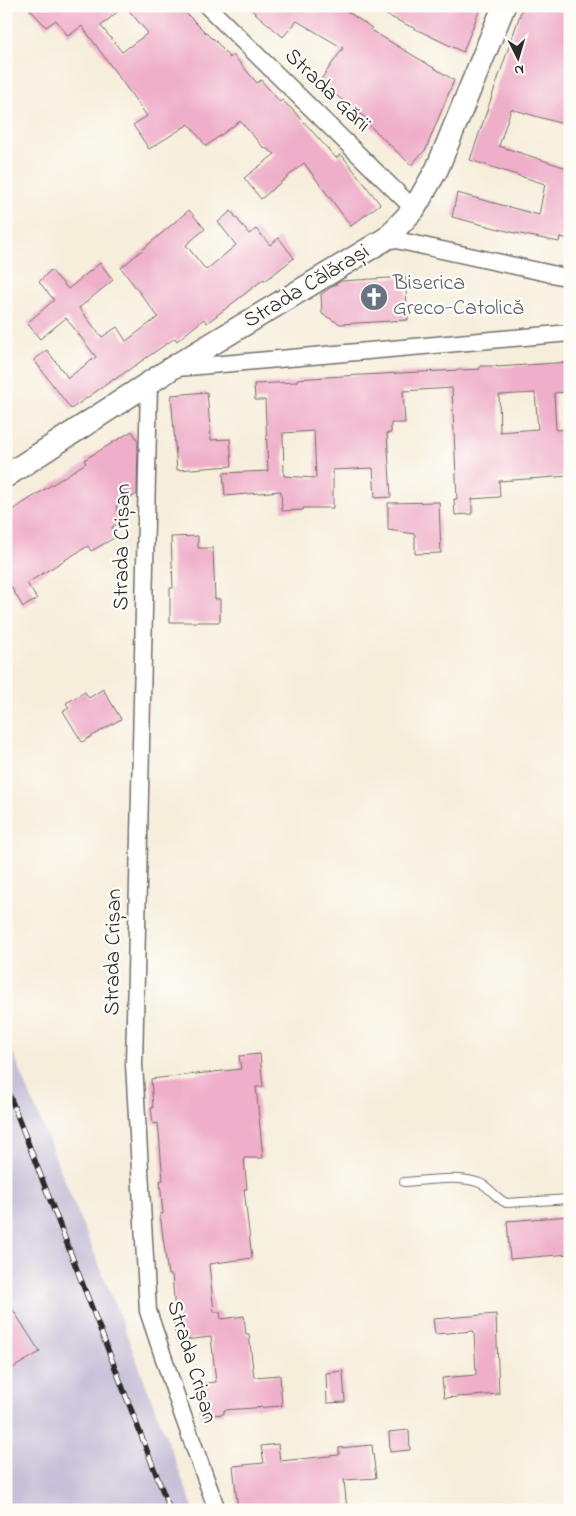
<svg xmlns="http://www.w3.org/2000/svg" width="576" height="1516" font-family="'Indie Flower',sans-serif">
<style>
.industrial{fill:#c8bfd8}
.building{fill:#efaec9;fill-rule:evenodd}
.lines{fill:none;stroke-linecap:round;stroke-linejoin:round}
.service-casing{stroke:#726f69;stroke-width:10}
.minor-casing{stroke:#726f69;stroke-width:19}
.secondary-casing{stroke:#726f69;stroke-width:25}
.service{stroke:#fff;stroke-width:8}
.minor{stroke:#fff;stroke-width:16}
.secondary{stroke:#fff;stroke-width:22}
.rail-casing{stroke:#2b2b2b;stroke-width:5.5}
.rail{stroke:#fdfcf7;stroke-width:4;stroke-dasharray:11;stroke-linecap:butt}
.labels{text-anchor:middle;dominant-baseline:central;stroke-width:4.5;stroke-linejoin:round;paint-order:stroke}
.street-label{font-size:22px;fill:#2b2b2b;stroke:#fdfcf7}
.worship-label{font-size:22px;fill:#5b616d;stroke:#fdfcf7;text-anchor:start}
</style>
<rect width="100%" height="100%" fill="#fdfcf7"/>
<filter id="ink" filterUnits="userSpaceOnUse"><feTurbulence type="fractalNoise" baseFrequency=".02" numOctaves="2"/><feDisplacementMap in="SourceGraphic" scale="10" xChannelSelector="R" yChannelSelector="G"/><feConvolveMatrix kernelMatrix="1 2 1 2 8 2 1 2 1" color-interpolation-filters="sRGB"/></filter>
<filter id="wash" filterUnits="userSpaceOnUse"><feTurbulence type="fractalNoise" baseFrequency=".0096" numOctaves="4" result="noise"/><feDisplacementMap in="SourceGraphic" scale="20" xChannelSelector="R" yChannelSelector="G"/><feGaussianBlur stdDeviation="1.12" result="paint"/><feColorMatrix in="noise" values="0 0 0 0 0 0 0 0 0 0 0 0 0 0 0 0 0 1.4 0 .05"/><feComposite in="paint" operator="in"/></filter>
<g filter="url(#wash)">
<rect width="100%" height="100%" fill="#f6eedb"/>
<polygon class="industrial" points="6,1035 122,1322 194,1510 6,1510"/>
<g id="blocks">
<g class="building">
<polygon points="27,6 124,6 101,26 122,52 148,33 125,6 179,6 212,39 213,38 230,58 233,55 257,83 261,80 280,102 282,100 294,111 336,158 341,154 380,204 351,226 304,163 261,199 244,178 275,154 262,146 240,121 206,146 189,124 149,149 133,125 147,116 82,26 68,36 56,20 46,27"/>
<polygon points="247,6 339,6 372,28 371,30 454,80 426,149 411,165 366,122 368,120 319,82 343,48 297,21 283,37"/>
<polygon points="368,6 481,6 463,52"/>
<polygon points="523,6 570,6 570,126 511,109 499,146 570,169 570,239 560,237 559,242 515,233 452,217 457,193 539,215 545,184 470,160"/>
<polygon points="189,210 205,229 186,245 206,270 236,245 218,222 231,211 249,234 256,229 270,245 279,238 294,258 265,281 264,279 207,323 204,319 177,341 175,338 114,380 114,379 71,409 34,360 47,350 68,378 96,357 66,318 40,339 27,323 54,300 39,282 51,270 68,289 100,263 113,280 79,308 102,337 117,327 126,341 158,317 121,268"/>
<polygon points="405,277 408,320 340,324 322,314 321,294 341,281"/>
<path d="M570,362V392L554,393L556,430L570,429V476L499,481L500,497L472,499V514L455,515L454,499H457L452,388L403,391L405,423H391V433H387L391,497L375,498L373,468L333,470V508H303V510L282,511L281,491L225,496L223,473L268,471L265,400H255L254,384L297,382V379L342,376L480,369V366H497V367ZM535,393L538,429L500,432L499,395ZM314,431L316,478L284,476L283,433Z"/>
<polygon points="207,392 211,440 230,439 232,466 177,470 171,395"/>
<polygon points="132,431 138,441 137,494 116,506 120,523 112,527 116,537 91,551 88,546 27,583 37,599 23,607 6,578 6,514 86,463 84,460"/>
<polygon points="439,502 441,553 415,554 415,534 388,530 388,503"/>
<polygon points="198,536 198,548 213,548 215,599 220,599 220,622 170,622 170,588 173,588 171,537"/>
<polygon points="103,689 121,719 82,742 63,711 69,708 66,703 85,692 89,698"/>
<polygon points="260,1054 263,1087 256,1087 263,1158 244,1158 247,1189 244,1189 252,1258 209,1264 214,1312 220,1312 221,1319 244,1316 246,1334 249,1334 254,1377 280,1375 282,1406 224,1410 224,1414 201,1416 199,1384 216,1382 211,1337 176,1341 173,1312 175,1312 172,1275 168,1275 160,1214 163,1214 160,1181 163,1180 158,1123 153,1124 151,1108 153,1108 151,1079 241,1069 239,1056"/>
<polygon points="570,1216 570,1254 510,1259 507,1221"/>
<polygon points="6,1299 40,1352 6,1372"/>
<polygon points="496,1314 499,1394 444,1398 442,1378 476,1375 474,1331 435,1334 433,1319"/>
<polygon points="343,1371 345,1402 327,1403 326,1373"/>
<polygon points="409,1430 410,1450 390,1452 389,1432"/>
<polygon points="278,1444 280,1461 339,1455 339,1448 372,1445 376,1478 344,1480 347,1510 238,1510 233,1466 264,1463 261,1446"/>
</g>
</g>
</g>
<g filter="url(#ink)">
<use href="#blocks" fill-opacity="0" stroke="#726f69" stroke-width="1"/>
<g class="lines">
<defs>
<path id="service" d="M404,1182C427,1181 460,1174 482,1184C491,1189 496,1198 506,1203L570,1199"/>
<g id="minor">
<polyline points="207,6 414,209"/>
<polyline points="387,238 570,278"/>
<polyline points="177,368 570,333"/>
<polyline points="149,383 134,1064 148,1311 183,1416 217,1510"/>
</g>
<polyline id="secondary" points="6,476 172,368 387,238 414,209 437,169 504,6"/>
</defs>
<use href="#service" class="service-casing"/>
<use href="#minor" class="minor-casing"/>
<use href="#secondary" class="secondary-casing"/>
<use href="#service" class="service"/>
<use href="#minor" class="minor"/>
<use href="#secondary" class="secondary"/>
<defs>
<polyline id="rail" points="6,1086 170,1510"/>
</defs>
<use href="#rail" class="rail-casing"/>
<use href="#rail" class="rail"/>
</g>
</g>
<defs>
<symbol id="church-disc" viewBox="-11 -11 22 22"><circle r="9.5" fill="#6b7280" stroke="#fdfcf7"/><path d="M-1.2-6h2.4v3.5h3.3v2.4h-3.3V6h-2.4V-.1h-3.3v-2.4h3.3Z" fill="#fff"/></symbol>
</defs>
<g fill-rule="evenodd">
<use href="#church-disc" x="358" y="281" width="32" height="32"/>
</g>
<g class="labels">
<g class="street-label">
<text transform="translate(327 91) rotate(44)">Strada Gării</text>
<text transform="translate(307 287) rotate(-31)">Strada Călărași</text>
<text transform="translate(123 547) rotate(-89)">Strada Crișan</text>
<text transform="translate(114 952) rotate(-89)">Strada Crișan</text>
<text transform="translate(191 1362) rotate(73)">Strada Crișan</text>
</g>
<g class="worship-label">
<text x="393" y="284">Biserica<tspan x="393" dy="25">Greco-Catolică</tspan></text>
</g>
</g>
<rect width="576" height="1516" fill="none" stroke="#fdfcf7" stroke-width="25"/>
<g transform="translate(518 58) rotate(175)" stroke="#fdfcf7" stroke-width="4" paint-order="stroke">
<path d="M0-4L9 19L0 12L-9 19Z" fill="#2b2b2b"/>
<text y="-8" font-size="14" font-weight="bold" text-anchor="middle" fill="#2b2b2b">N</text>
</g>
</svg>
